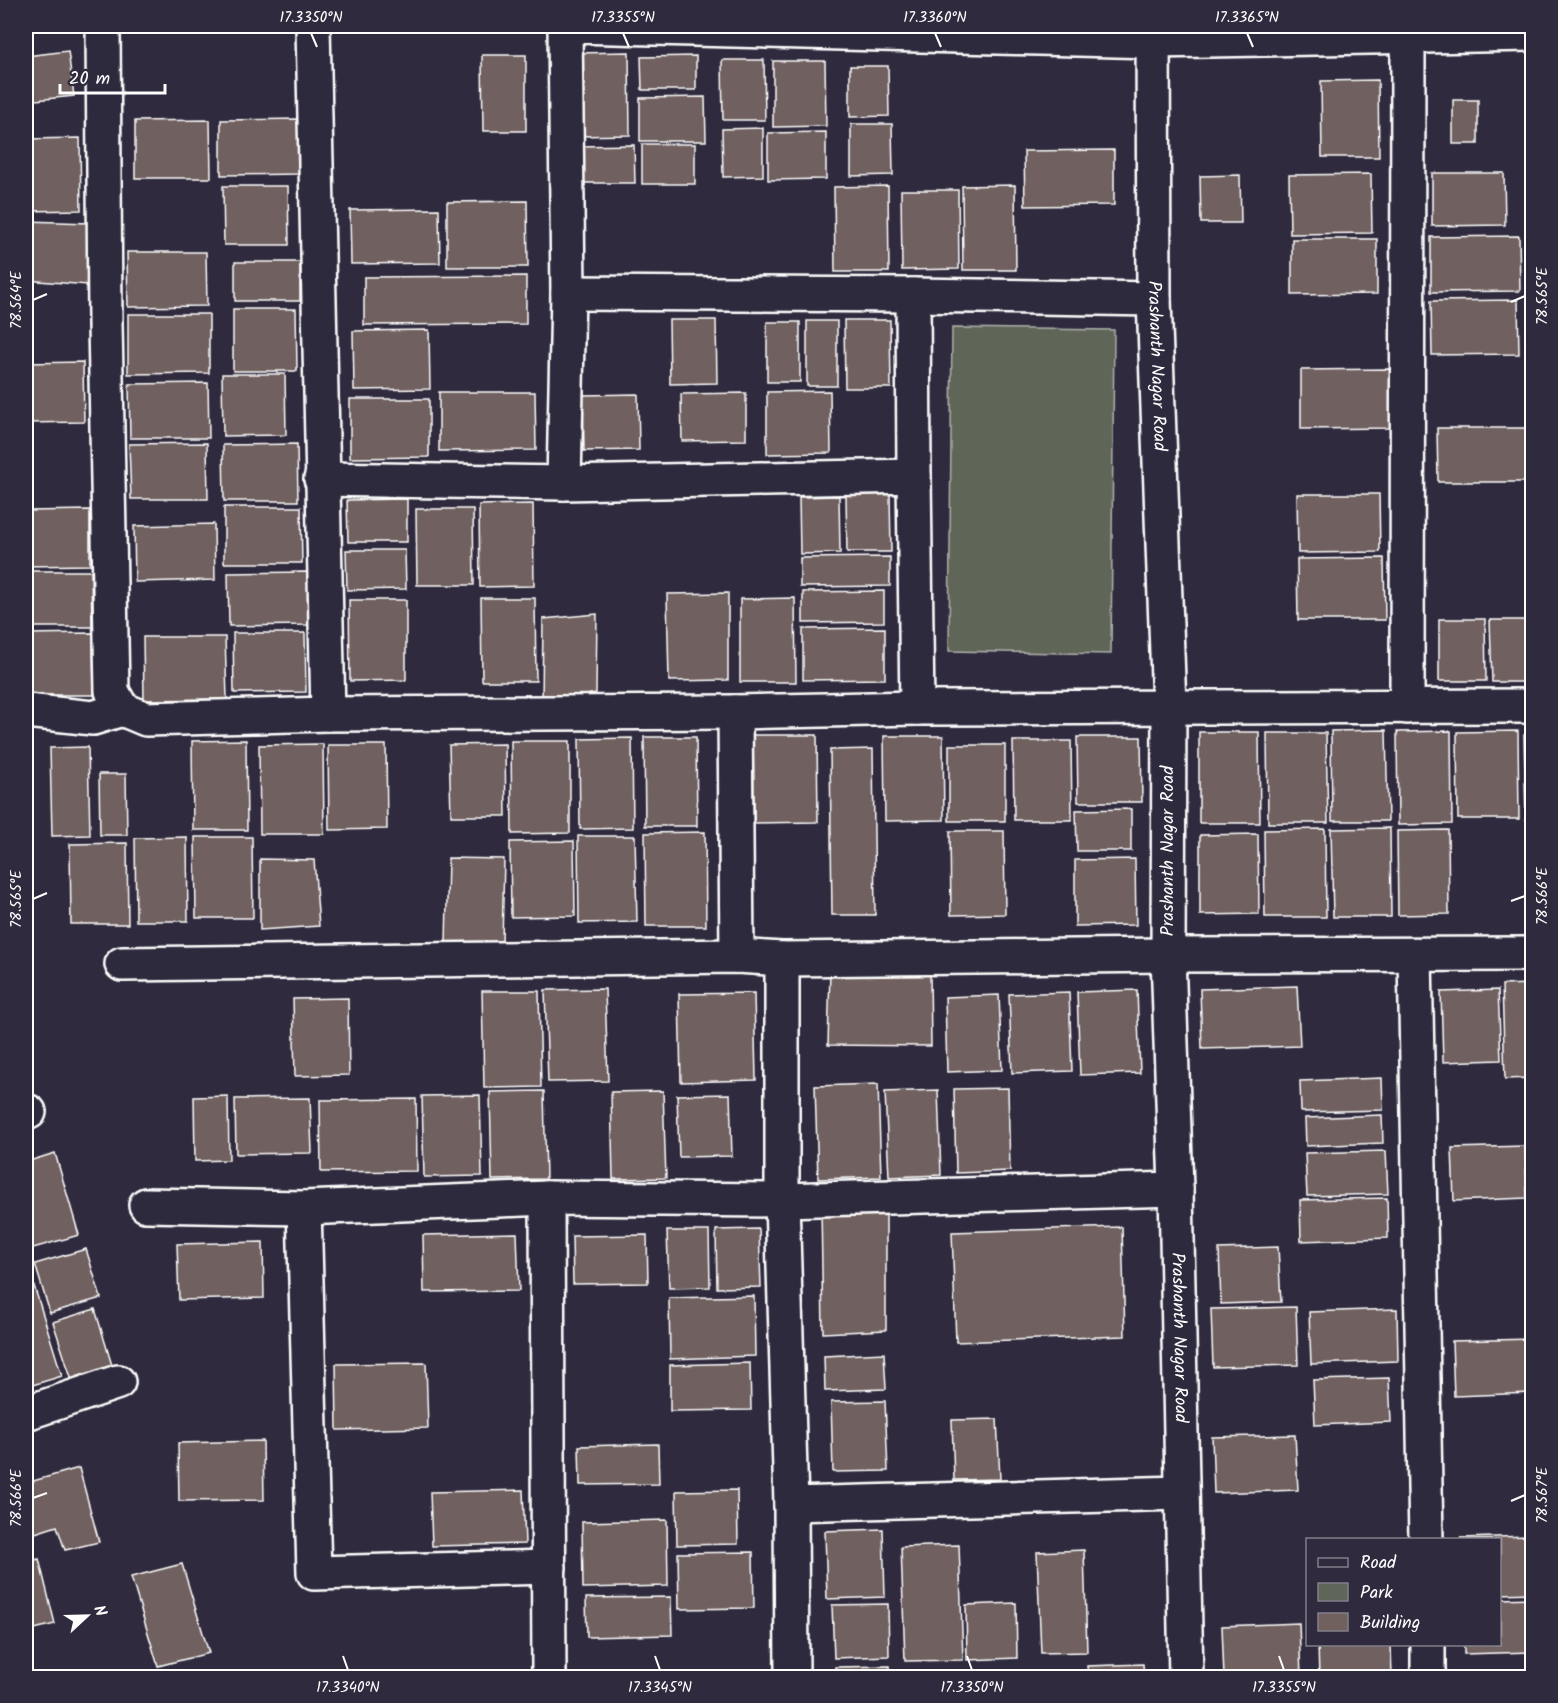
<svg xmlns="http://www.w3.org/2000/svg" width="1558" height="1703" font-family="Kalam,sans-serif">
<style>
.green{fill:#5f6659;stroke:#afb2ac;stroke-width:1.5}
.building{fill:#70605e;stroke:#fff;stroke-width:1.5}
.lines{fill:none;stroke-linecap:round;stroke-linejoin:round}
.minor-casing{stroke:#fff;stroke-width:38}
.minor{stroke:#2f2a3d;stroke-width:33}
.ticks{fill:none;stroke:#fff;stroke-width:2}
.labels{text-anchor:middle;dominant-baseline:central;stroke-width:6;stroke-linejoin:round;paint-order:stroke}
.street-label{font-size:18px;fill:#fff;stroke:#2f2a3d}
.neatline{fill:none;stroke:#fff;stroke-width:2}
.ticks-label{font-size:15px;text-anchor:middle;fill:#fff}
</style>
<rect width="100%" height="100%" fill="#2f2a3d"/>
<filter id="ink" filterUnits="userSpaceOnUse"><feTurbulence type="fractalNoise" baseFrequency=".0167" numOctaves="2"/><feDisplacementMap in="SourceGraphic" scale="12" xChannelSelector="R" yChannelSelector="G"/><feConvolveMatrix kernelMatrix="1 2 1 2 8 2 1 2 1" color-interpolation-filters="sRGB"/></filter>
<g filter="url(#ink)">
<polygon class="green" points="952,328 1114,330 1111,654 949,651"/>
<g class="building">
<polygon points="68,51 74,96 26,101 26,56"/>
<polygon points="629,52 630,135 576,136 575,53"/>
<polygon points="482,55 526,55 526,131 483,131"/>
<polygon points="696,56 696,90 642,90 641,57"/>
<polygon points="722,60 764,60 765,120 723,120"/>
<polygon points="773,61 825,61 826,126 773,127"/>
<polygon points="850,66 888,66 889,116 850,117"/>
<polygon points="1378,80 1379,157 1322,157 1321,81"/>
<polygon points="705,97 706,141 640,141 640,98"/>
<rect x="1453" y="100" width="25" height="44"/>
<polygon points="300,119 301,174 221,175 221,120"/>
<polygon points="210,120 211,178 135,178 135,121"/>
<polygon points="851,124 892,124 893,175 851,176"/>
<polygon points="763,128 763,176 723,177 722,129"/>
<polygon points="826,132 826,179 768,180 768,133"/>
<polygon points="80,138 81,210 26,211 26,139"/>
<rect x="642" y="144" width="53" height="40"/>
<polygon points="634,145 635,183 580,183 579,146"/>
<polygon points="1114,150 1114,205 1025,206 1024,151"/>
<polygon points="1432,173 1504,173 1505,225 1432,226"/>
<polygon points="1371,174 1372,233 1290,234 1289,175"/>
<polygon points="1240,175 1241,223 1201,223 1200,176"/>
<polygon points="1015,185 1016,270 963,270 962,186"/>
<polygon points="223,186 288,186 289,245 224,245"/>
<polygon points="888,186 889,272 835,272 834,187"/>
<polygon points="901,190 958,190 959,269 902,270"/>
<polygon points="527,201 528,267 447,267 447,202"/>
<polygon points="439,209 440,263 351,264 350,210"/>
<polygon points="26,221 89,223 88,285 26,280"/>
<polygon points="1519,236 1520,291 1431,292 1431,237"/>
<polygon points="1292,239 1377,239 1377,294 1292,295"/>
<polygon points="127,252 206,252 207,306 128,307"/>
<rect x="235" y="262" width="65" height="39"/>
<polygon points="526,276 526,324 364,325 364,277"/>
<polygon points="1518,300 1519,354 1432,355 1431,301"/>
<polygon points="233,309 296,309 297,371 233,371"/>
<polygon points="128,314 209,314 209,373 128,374"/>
<polygon points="669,320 716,320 717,383 670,384"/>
<polygon points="844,320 890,320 891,388 845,388"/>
<rect x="807" y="321" width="30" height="65"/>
<rect x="767" y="322" width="33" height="60"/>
<polygon points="429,330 430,389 354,390 353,331"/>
<polygon points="83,362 84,422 26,423 26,363"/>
<polygon points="1390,369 1391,428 1301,429 1301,370"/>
<polygon points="222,374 285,374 286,435 223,436"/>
<polygon points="208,383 209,438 130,438 129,384"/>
<polygon points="830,391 831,453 767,454 767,392"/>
<polygon points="439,392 535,392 536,450 439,451"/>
<polygon points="746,393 746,440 682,441 681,394"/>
<polygon points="638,394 639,450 584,451 583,395"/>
<polygon points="350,399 429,399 429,457 350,458"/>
<polygon points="1437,428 1526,428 1527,482 1438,482"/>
<polygon points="207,443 208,499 131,499 129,444"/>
<polygon points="297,444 298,501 224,501 223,445"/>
<polygon points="890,494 891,552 847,552 846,495"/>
<polygon points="1297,494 1379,494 1380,552 1298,553"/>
<polygon points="839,496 840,553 800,554 799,497"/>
<polygon points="407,499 407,542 348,542 347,500"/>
<polygon points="533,504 534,586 480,587 479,505"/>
<polygon points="224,507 301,507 302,563 224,563"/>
<polygon points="416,509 473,509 474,585 417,585"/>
<polygon points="90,510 90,565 26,566 26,511"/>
<polygon points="214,524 215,580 135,582 134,526"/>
<polygon points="346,550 405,550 406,589 347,590"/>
<polygon points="890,557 890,586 800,587 800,558"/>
<polygon points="1384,558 1385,620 1298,620 1297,559"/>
<polygon points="31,571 91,571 92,627 32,627"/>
<polygon points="308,572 308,625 229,626 228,573"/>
<polygon points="884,591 884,622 803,623 803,592"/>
<polygon points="728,593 728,680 669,681 667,594"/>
<polygon points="481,598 535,598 536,681 482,681"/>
<polygon points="795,598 796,682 740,682 740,599"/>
<polygon points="349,600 406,600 406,680 350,681"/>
<polygon points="597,614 596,693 542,704 543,619"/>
<polygon points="1439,619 1485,619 1486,681 1439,681"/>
<polygon points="1490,620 1532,620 1532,682 1492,682"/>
<polygon points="885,628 885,679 803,680 803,629"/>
<polygon points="93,633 94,695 26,695 26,634"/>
<polygon points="233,633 305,633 306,692 234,693"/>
<polygon points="143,637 225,637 227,699 144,700"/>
<polygon points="1386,730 1388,821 1332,821 1331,731"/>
<polygon points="1451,731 1452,824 1398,825 1397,732"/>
<polygon points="1518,731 1519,819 1458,819 1457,732"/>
<polygon points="1199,732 1259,732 1260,823 1199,823"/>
<polygon points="1267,733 1326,733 1328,823 1268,823"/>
<polygon points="753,735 817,735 818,822 754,823"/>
<polygon points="1524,735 1532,735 1532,820 1526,820"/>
<polygon points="884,736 943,736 944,820 885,821"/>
<polygon points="644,737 696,737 697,826 645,826"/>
<polygon points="1077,737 1141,737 1142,802 1078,802"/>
<polygon points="632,738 633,828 580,829 579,739"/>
<polygon points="246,740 247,830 193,830 192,741"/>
<polygon points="511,741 570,741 570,833 512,834"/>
<polygon points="1013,741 1071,741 1072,820 1014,820"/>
<polygon points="323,744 324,834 260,834 259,745"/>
<polygon points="505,744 506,816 451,816 449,745"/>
<polygon points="328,745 386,745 387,829 329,830"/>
<rect x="949" y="745" width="56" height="76"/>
<polygon points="88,747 90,835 52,836 50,748"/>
<polygon points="873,749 875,915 832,915 830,750"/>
<polygon points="99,774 126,774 127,835 100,835"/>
<polygon points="1131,809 1131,851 1077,851 1076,810"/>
<polygon points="1390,828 1391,917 1333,917 1331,829"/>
<polygon points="1325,829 1326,917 1265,917 1264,830"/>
<polygon points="1448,830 1449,914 1398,915 1397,831"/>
<polygon points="950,831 1004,831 1005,914 951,915"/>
<polygon points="705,832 706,926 646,926 645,833"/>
<polygon points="1258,834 1259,914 1200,915 1200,835"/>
<polygon points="578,836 635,836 637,922 579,923"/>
<polygon points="187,837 188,921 136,921 135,838"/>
<polygon points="195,837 252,837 253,918 196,918"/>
<polygon points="574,841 575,916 511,917 510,842"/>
<polygon points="127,843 128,924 71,924 70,844"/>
<polygon points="448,858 504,859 502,943 446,944"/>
<polygon points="260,859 314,860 319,926 260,930"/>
<polygon points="1135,859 1136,925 1075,926 1075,860"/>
<polygon points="830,971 930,974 931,1046 828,1045"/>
<polygon points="1532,984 1532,1078 1505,1079 1502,985"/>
<polygon points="1297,986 1300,1046 1202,1049 1200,989"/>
<polygon points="605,989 608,1081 548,1082 545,990"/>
<polygon points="1137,990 1140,1073 1080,1075 1077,992"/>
<polygon points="1498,990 1501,1060 1443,1062 1441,992"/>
<polygon points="482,991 539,991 541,1087 484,1088"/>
<polygon points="1069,992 1072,1071 1012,1073 1009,994"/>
<polygon points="754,993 756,1080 681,1082 679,994"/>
<polygon points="999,995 1002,1070 947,1072 945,997"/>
<polygon points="348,998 349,1075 295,1076 293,999"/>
<polygon points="1382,1078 1383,1110 1301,1112 1300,1081"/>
<polygon points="878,1084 881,1177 818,1179 815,1086"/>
<polygon points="1008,1088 1010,1171 956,1173 954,1089"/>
<polygon points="938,1090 941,1175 889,1177 885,1092"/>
<polygon points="544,1091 546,1179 492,1180 490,1092"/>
<polygon points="663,1091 666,1178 613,1179 611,1092"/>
<polygon points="730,1094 732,1156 679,1157 677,1095"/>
<polygon points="480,1095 482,1176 424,1177 422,1096"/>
<polygon points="228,1096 229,1160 195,1161 194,1097"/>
<polygon points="310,1098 312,1153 236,1154 235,1099"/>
<polygon points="416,1099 417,1171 321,1172 320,1100"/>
<polygon points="1382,1115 1383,1143 1306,1146 1305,1118"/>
<polygon points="1525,1146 1527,1198 1454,1201 1452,1148"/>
<polygon points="1386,1151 1388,1194 1307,1196 1305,1153"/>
<polygon points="55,1153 79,1235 26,1250 26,1162"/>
<polygon points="1387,1198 1388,1238 1301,1241 1300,1200"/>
<polygon points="886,1205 886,1330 823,1333 821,1206"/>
<polygon points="1122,1227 1125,1336 956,1342 952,1232"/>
<polygon points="759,1229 761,1287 717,1288 716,1230"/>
<polygon points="667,1231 709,1231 710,1287 669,1288"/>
<polygon points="517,1233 519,1291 424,1292 423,1235"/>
<polygon points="647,1235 648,1283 573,1284 572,1236"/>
<polygon points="263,1242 264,1298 179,1300 177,1244"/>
<polygon points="1278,1247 1281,1302 1221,1304 1219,1249"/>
<polygon points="86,1249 101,1298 50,1313 35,1264"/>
<polygon points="31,1276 62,1376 26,1387 26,1277"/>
<polygon points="754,1296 755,1356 670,1359 669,1298"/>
<polygon points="1296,1307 1298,1365 1213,1367 1211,1309"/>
<polygon points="95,1309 114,1372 73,1384 53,1322"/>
<polygon points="1397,1309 1398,1361 1311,1364 1309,1312"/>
<polygon points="1532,1339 1532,1393 1454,1396 1452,1341"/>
<polygon points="884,1353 886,1389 825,1391 824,1356"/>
<polygon points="426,1363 428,1428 337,1430 336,1364"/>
<polygon points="750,1363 751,1410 670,1411 670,1365"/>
<polygon points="1389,1378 1391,1422 1315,1425 1313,1380"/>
<polygon points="885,1401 888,1471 833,1472 831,1402"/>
<polygon points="997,1419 1000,1479 954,1480 952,1420"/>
<polygon points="1295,1435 1298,1490 1214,1493 1212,1437"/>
<polygon points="263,1441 264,1500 179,1501 178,1443"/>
<polygon points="658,1444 659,1484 580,1485 579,1446"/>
<polygon points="79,1468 99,1542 65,1550 57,1526 26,1536 26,1483"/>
<polygon points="523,1490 525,1544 432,1546 430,1492"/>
<polygon points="737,1490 738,1544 677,1545 676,1491"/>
<polygon points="667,1520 668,1586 583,1588 582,1522"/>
<polygon points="883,1529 885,1597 827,1599 825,1531"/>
<polygon points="1532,1536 1532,1593 1500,1594 1500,1540 1461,1540 1460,1538"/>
<polygon points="959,1545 963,1660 905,1661 901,1547"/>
<polygon points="1084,1550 1087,1652 1041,1653 1037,1552"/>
<polygon points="753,1552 754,1608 679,1609 678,1553"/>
<polygon points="39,1559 55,1624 26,1631 26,1562"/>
<polygon points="182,1564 209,1653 158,1666 131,1577"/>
<polygon points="671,1597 672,1635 587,1637 586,1598"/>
<polygon points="1532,1598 1532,1652 1464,1654 1464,1644 1500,1644 1500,1599"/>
<polygon points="1016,1603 1017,1658 967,1660 966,1605"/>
<polygon points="888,1604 889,1656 834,1658 832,1605"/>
<polygon points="1299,1623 1301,1678 1224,1678 1222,1626"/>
<polygon points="1318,1644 1391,1644 1392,1678 1319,1678"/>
<polygon points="1143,1664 1144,1678 1088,1678 1087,1666"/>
<polygon points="890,1666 890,1678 835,1678 835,1667"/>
</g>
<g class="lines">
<defs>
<g id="minor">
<polyline points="103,26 105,323 112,691 122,709 146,719 328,714 735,712 917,708 1532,706"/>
<polyline points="313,26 328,714"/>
<polyline points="574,26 1153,41 1532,34"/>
<path id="s1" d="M1153,26L1154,299L1169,707L1168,955L1176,1189L1186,1678"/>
<polyline points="568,293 913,295 1154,299"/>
<polyline points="913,295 914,476"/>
<polyline points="321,479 564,483 914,476 917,708"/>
<polyline points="564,483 568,293 565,26"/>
<polyline points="1407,707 1408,37"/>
<polyline points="26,711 93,718 122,709"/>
<polyline points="735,712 737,956"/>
<polyline points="1415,955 1426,1540"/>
<polyline points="782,959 782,1200 791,1504 792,1678"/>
<polyline points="122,964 737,956 782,959 1168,955 1532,954"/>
<polyline points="26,1113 29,1112"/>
<polyline points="547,1198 549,1678"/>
<polyline points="146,1205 304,1208 547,1198 782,1200 1176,1189"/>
<polyline points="304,1208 314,1573 549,1567"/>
<polyline points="26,1413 118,1382"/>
<polyline points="791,1504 1182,1493"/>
<polyline points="1428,1644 1428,1678"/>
</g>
</defs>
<use href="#minor" class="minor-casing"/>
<use href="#minor" class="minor"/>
</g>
</g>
<path class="ticks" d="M311,33L317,47M623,33L629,47M935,33L941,47M1247,33L1253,47M33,300L47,294M1511,302L1525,296M33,899L47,893M1511,901L1525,896M33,1498L47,1493M1511,1501L1525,1495M343,1656L348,1670M655,1656L660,1670M967,1656L972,1670M1279,1656L1284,1670"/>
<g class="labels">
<g class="street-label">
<text stroke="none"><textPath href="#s1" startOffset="340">Prashanth Nagar Road</textPath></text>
<text transform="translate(1168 851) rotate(-90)">Prashanth Nagar Road</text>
<text stroke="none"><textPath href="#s1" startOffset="1312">Prashanth Nagar Road</textPath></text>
</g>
</g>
<rect width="1558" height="1703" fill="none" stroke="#2f2a3d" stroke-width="66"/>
<rect x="1306" y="1538" width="195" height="108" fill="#2f2a3d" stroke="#827f8b" stroke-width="1.5"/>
<rect x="1318" y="1558" width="30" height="9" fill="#2f2a3d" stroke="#827f8b" stroke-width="1.5"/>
<text x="1360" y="1568" font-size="18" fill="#ffffff">Road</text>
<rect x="1318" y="1583" width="30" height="18" fill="#5f6659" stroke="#827f8b" stroke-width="1.5"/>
<text x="1360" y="1598" font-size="18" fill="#ffffff">Park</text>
<rect x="1318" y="1613" width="30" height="18" fill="#70605e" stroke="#827f8b" stroke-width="1.5"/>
<text x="1360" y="1628" font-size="18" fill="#ffffff">Building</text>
<g transform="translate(87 1616) rotate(68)" stroke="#2f2a3d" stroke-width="4.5" paint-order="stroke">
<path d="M0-4.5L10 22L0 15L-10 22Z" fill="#ffffff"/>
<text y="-9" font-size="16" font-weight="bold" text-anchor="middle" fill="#ffffff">N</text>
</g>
<path d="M60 84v9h105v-9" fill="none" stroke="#ffffff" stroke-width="3"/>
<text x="69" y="84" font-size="18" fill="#ffffff" stroke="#2f2a3d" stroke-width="4.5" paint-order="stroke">20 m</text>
<rect x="33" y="33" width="1492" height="1637" class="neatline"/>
<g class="ticks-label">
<text x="311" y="22">17.3350°N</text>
<text x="623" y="22">17.3355°N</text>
<text x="935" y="22">17.3360°N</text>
<text x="1247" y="22">17.3365°N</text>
<text transform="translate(1542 296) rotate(-90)" y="5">78.565°E</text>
<text transform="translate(16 300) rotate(-90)" y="5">78.564°E</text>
<text transform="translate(1542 896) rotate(-90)" y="5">78.566°E</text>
<text transform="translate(16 899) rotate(-90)" y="5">78.565°E</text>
<text transform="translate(1542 1495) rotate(-90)" y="5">78.567°E</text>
<text transform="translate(16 1498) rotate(-90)" y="5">78.566°E</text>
<text x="348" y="1692">17.3340°N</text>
<text x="660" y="1692">17.3345°N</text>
<text x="972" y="1692">17.3350°N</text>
<text x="1284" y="1692">17.3355°N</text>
</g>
</svg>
